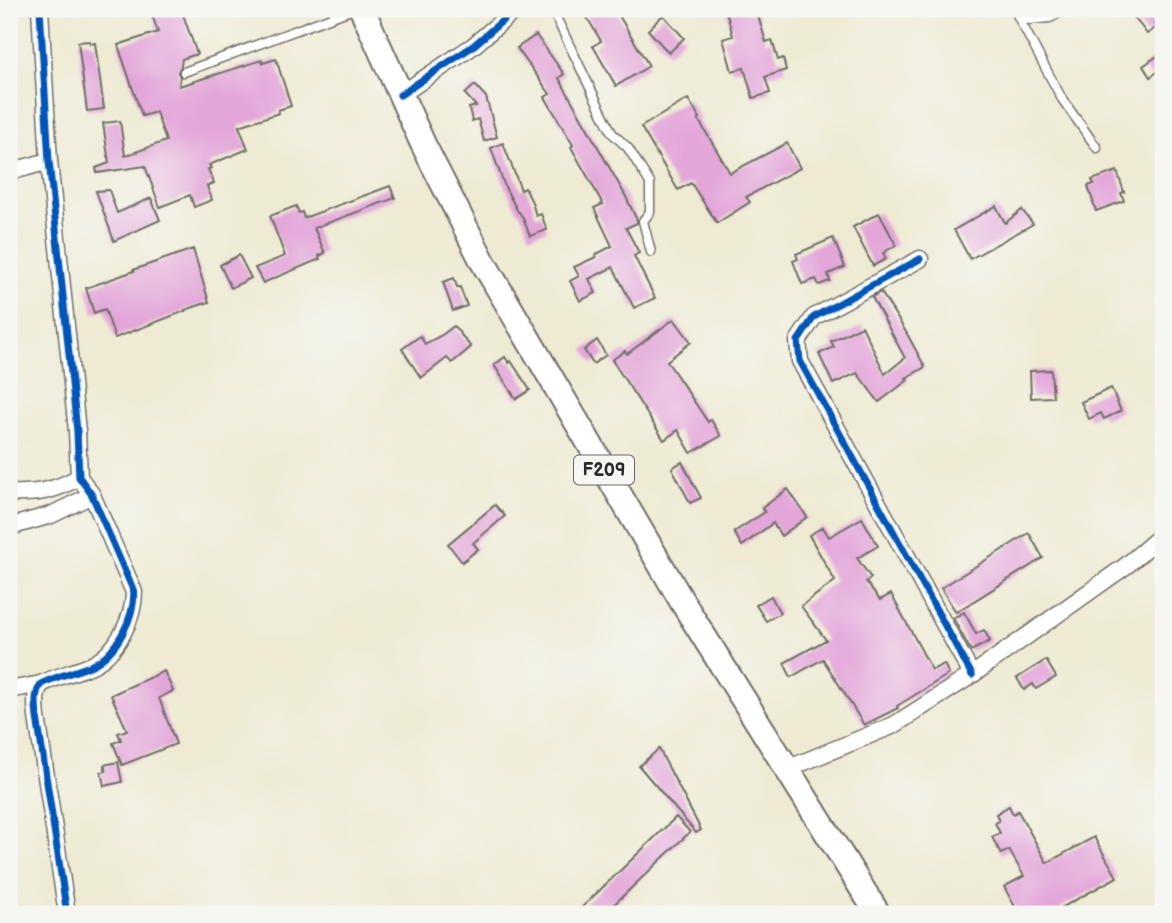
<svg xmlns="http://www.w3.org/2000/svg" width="1172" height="923" font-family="'Balsamiq Sans',sans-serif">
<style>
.building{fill:#e3a6d9}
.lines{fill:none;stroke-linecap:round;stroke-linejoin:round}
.lane-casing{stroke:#6f6e66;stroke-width:11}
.street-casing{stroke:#6f6e66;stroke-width:19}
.primary-casing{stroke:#6f6e66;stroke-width:28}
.lane{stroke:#fff;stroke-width:8}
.street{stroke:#fff;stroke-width:16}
.primary{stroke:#fff;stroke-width:24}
.cycleway-casing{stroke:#f6f6f2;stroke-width:11}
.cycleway{stroke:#0057b8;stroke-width:7}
.labels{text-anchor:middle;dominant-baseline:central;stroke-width:7;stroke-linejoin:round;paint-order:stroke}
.shield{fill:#f6f6f2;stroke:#686867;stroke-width:2}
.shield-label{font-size:18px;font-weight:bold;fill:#2b2b2b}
</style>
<rect width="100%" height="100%" fill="#f6f6f2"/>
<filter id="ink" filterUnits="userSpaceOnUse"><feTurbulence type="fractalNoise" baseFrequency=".0143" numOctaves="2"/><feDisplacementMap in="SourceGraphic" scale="14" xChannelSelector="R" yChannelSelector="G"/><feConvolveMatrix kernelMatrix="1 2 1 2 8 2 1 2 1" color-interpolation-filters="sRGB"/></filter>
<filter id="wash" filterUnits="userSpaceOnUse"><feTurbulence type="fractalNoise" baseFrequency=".00686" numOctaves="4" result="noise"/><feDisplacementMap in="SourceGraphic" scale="28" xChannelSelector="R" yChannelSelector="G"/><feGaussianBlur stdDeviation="1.57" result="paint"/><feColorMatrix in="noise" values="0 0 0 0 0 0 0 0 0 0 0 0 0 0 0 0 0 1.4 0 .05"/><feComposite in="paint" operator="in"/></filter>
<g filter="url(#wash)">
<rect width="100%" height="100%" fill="#eeead3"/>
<g id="blocks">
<g class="building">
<polygon points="150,9 181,9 197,54 182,59 181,66 178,72 180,77 179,86 262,60 263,63 276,59 291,106 278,110 279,113 239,126 248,149 209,165 211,168 208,169 214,183 207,186 212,200 194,207 190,195 160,207 145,166 97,173 96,168 109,163 103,123 120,121 125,156 166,141 156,112 142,116 118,45 158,32"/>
<polygon points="582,9 615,9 649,66 616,86 593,46 601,41"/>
<polygon points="734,9 756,9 766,42 772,40 778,60 783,58 786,70 765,77 770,93 753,98 744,68 732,71 723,39 733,36 726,11"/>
<polygon points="1128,9 1158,9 1163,16 1154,23 1157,27 1147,34"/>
<polygon points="663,15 684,38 669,53 648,30"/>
<polygon points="536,35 564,74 559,78 625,195 637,220 637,223 626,228 639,253 634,256 655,298 634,308 613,267 589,279 596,293 580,301 570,281 579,276 574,267 596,257 595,255 612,246 594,208 603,204 571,147 573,145 545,97 550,94 517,48"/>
<polygon points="90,41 90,44 95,43 104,109 87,111 78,42"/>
<polygon points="1163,52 1163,68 1150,77 1143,66"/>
<polygon points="475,85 486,97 497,137 484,141 478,119 472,121 469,108 476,106 465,94"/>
<polygon points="688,99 700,118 698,119 730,173 787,143 800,168 746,197 750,202 717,223 691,183 678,190 641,127"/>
<polygon points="503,143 521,190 525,188 532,202 536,216 541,214 547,230 530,236 523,218 519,212 518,212 505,187 491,148"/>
<polygon points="1117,171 1124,192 1121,193 1124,201 1096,211 1088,186 1094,184 1092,180"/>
<polygon points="390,186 395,198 314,228 325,253 319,256 320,259 263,283 255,268 285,256 270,216 296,206 299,213 302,212 304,218"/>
<polygon points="109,190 117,213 151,198 160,220 114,241 96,191"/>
<polygon points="996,206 1005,223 1022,210 1033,224 970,259 954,230"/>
<polygon points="879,213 896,245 883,253 886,259 873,266 853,227"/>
<polygon points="833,238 845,267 828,274 830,281 819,285 816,279 802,284 793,261 798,259 796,254"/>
<polygon points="193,249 209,302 185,310 185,311 115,338 105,309 94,313 86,288 134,271 133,270"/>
<polygon points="239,255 251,278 231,288 220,265"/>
<polygon points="454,278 457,287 460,287 467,306 453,311 443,282"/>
<polygon points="881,292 906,332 925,367 906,378 908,380 879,402 857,373 833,384 819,354 834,347 831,341 862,326 885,374 905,358 872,297"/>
<polygon points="674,319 691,342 667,361 708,422 711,420 721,436 691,453 678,430 664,440 612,360 625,351 627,354"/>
<polygon points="454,326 471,347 452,363 447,358 421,378 402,349 420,336 425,344 442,335"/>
<polygon points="597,340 606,355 593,364 584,350"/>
<polygon points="505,357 509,363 511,361 530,390 516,399 494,365"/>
<polygon points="1051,370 1053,397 1031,398 1030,371"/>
<polygon points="1111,388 1121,411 1104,419 1101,413 1089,419 1081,402"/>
<polygon points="682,462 701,498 690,503 672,468"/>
<polygon points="788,489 807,517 781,536 773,523 742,546 734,532 765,512 762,508"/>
<polygon points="495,505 505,516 473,543 478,549 462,562 448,544"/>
<polygon points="862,518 878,546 857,558 871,578 866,582 880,600 891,594 932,670 944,664 949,674 897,706 898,708 864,725 823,659 791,677 784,663 826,640 801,606 835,581 809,535 823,527 829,537"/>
<polygon points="1029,533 1043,558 956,612 941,588"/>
<polygon points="771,596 780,613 766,621 756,605"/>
<polygon points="964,612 976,634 984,630 990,641 971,651 953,618"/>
<polygon points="1046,660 1056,677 1036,689 1033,684 1024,690 1017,678"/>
<polygon points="164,671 173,691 159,698 176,744 122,765 113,743 121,740 118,733 127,730 111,695"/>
<polygon points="659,749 701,830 696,833 639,766"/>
<polygon points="118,762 122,782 104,786 101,772 106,771 104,765"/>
<polygon points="1009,806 1013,814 1018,811 1047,863 1094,837 1117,877 1059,909 1062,914 1019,914 1004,887 1024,876 1009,850 1001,854 992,837 1000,833 995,823 999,821 996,814"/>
<polygon points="676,817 690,832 604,914 575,914"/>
</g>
</g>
</g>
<g filter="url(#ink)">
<use href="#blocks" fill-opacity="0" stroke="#6f6e66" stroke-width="2"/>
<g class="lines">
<defs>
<g id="lane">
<polyline points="552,9 612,133 628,148 650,183 650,212 643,221 651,252"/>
<polyline points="1015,11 1062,99 1097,148"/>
<polyline points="184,72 353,9"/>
</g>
<g id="street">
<path d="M40,9L49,161L77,431L79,477L92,495L134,592C134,618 117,653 92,665C76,672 57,676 41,684C34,694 36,705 37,717L67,914"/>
<polyline points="1019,9 1029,16 1049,14 1058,9"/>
<polyline points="400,95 473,46 516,9"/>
<polyline points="9,172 49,161"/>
<polyline points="920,259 814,317 798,341 800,361 972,675"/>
<path d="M9,493C37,494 55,491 79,477"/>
<polyline points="9,527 51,515 92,495"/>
<polyline points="9,690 41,684"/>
<polyline points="787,769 894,725 972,675 1127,565 1163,534"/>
</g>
<polyline id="primary" points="362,9 423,144 483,262 683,603 878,914"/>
</defs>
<use href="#lane" class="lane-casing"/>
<use href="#street" class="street-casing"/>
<use href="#primary" class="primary-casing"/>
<use href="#lane" class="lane"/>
<use href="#street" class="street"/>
<use href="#primary" class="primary"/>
<defs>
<g id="cycleway">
<path d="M40,9L49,161L77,431L79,477L92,495L134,592C134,618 117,653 92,665C76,672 57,676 41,684C34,694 36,705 37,717L67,914"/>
<polyline points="400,95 473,46 516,9"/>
<polyline points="920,259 814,317 798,341 800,361 972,675"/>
</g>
</defs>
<use href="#cycleway" class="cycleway-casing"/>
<use href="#cycleway" class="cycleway"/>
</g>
</g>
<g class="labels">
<rect class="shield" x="574" y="455.5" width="60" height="29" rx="5"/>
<g class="shield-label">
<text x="604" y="470">F209</text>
</g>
</g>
<rect width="1172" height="923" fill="none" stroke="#f6f6f2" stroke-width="35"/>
</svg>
